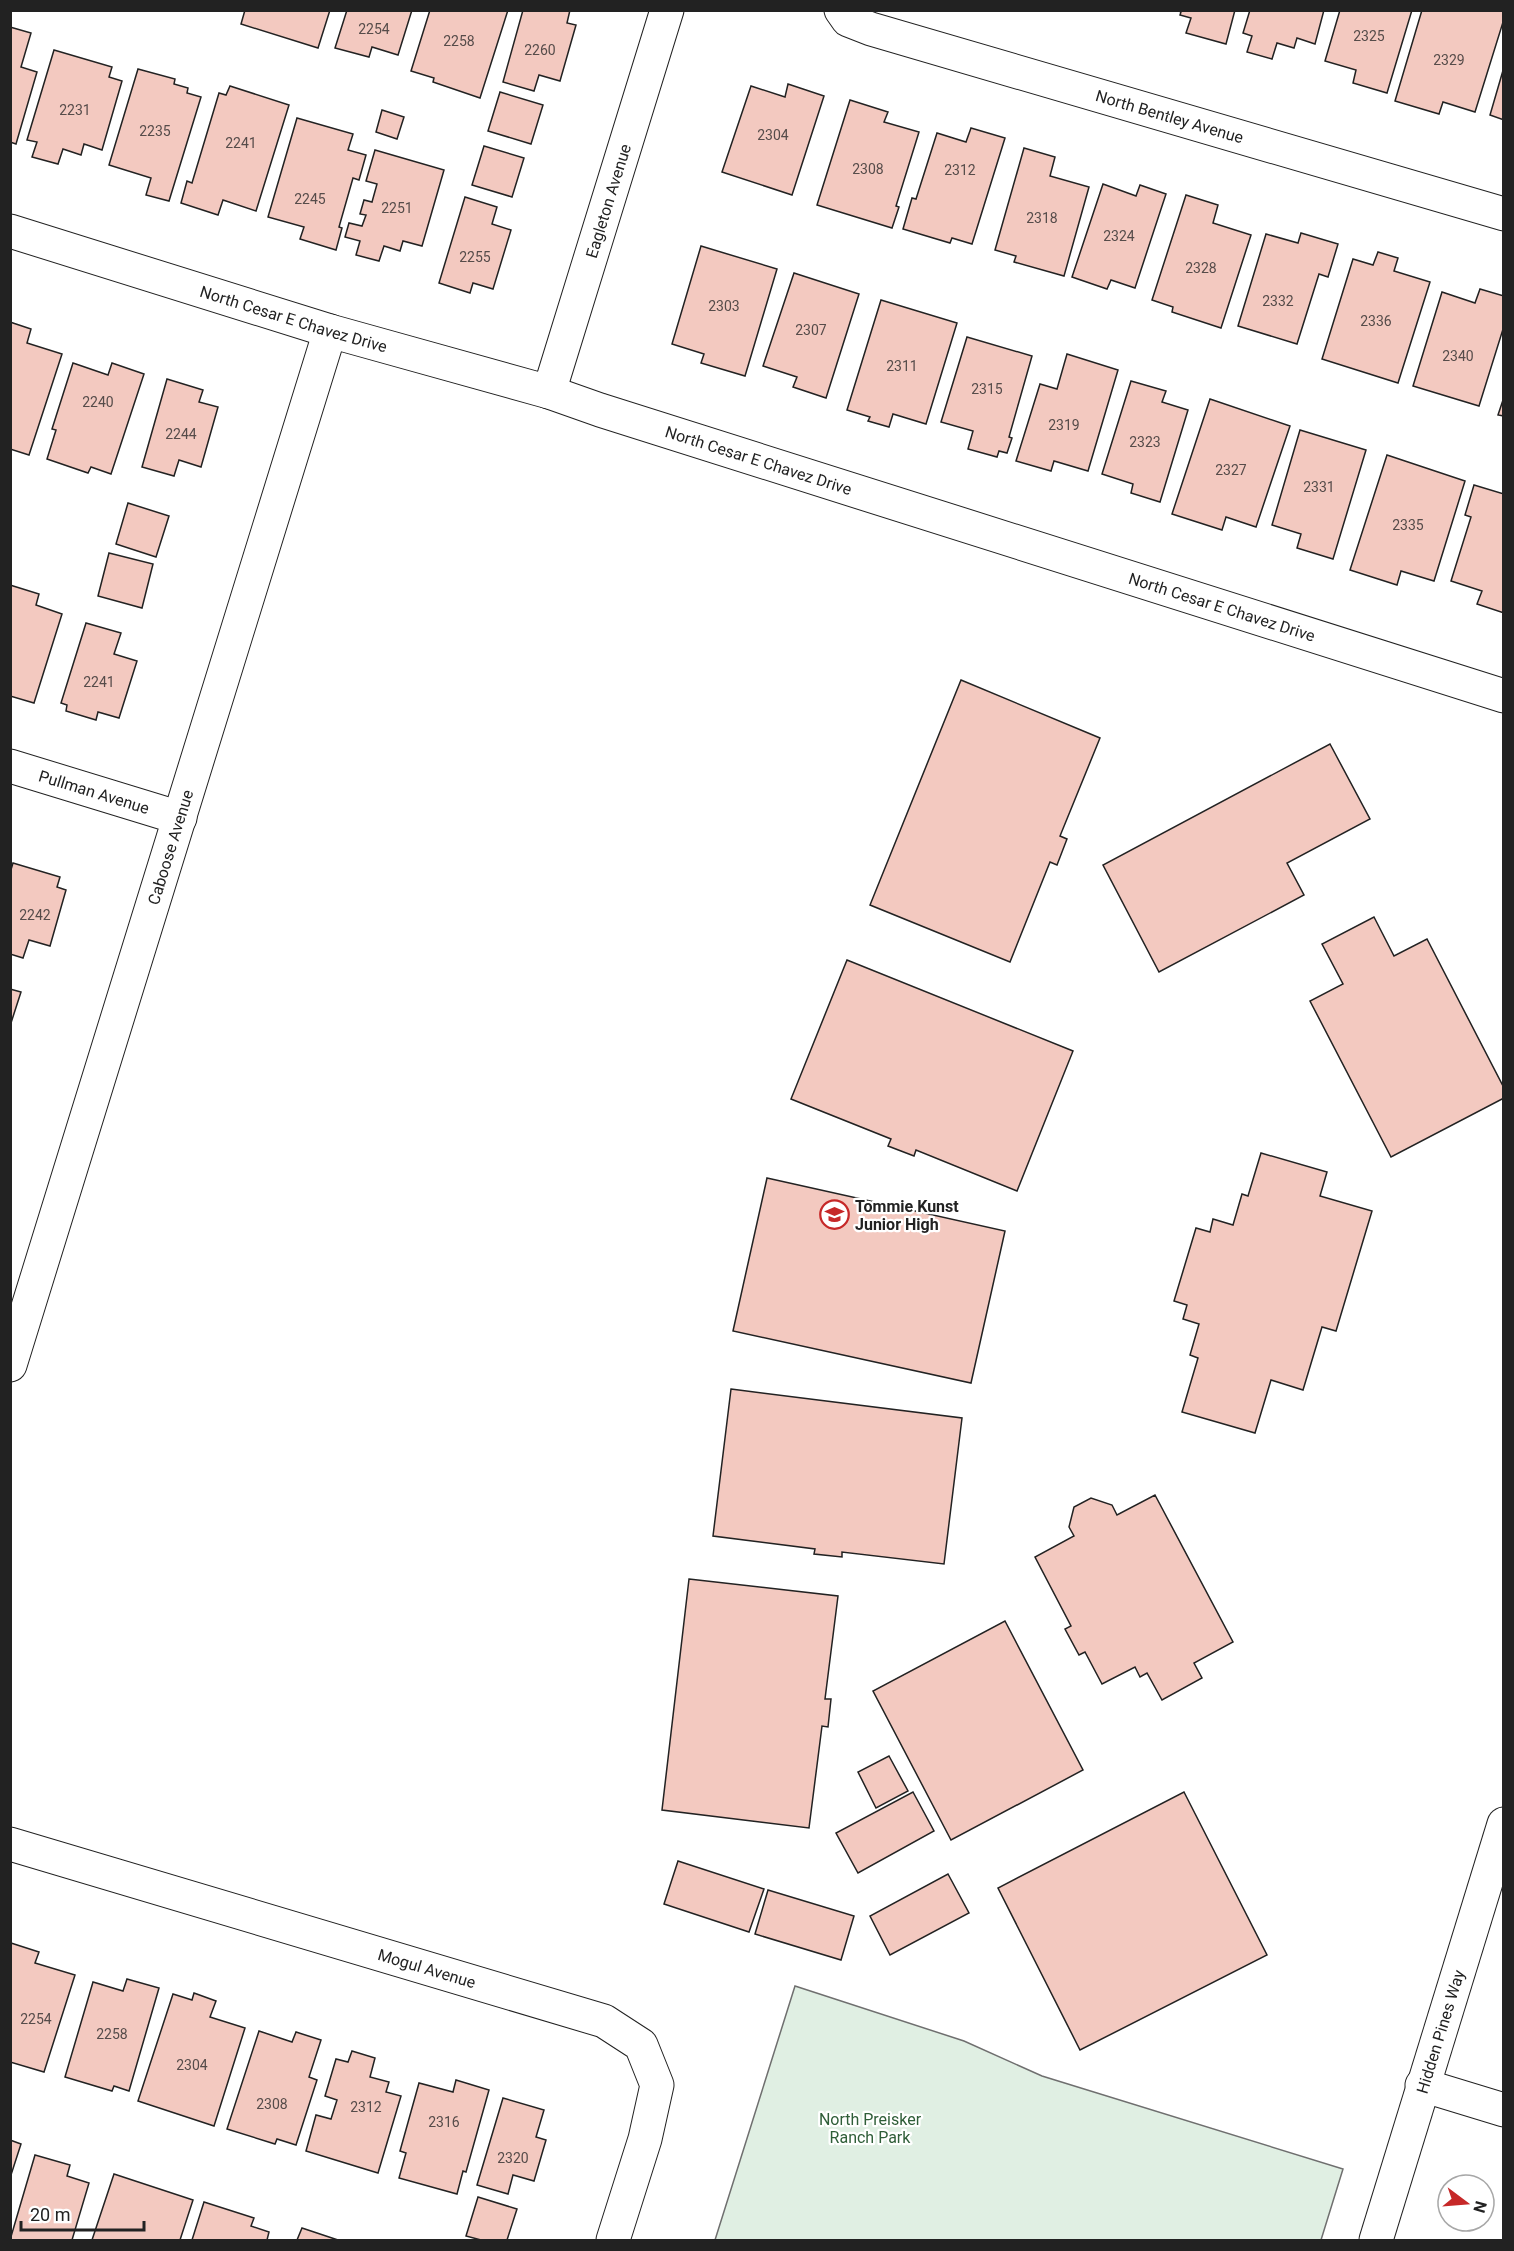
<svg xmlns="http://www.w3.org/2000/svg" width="1514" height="2251" font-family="Roboto,sans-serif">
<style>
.green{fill:#e0efe3;stroke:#6f6f6f;stroke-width:1.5}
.building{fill:#f3c9c0;stroke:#222;stroke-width:1.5}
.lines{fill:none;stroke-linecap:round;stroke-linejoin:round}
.minor-casing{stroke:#222;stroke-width:35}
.minor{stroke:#fff;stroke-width:33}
.labels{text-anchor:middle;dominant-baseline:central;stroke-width:4.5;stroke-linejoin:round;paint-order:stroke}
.number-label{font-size:14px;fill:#564c4a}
.street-label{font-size:16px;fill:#222;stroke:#fff}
.poi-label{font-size:16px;font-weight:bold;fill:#222;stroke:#fff;text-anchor:start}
.park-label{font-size:16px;fill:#2f5e38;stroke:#fff}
</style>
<rect width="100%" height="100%" fill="#fff"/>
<polygon class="green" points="795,1986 964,2041 1042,2076 1343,2169 1321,2240 715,2240"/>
<g class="building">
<polygon points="245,10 330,10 318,48 241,24"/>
<polygon points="347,10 412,10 398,55 372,47 369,57 335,48"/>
<polygon points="430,10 508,10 480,98 433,82 434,78 411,71"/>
<polygon points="523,10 570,10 567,23 576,25 560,81 539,75 534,91 503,82"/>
<polygon points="1177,10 1235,10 1226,44 1186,33 1191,18 1180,15 1181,12"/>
<polygon points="1250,10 1324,10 1315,44 1297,38 1294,48 1277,43 1272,59 1247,52 1252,36 1243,33"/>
<polygon points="1340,10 1412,10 1387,93 1353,83 1356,70 1325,61"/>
<polygon points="1422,10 1504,10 1504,19 1475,112 1443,102 1439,114 1395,101"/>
<polygon points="10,27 31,33 21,67 37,72 16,144 10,142"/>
<polygon points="54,50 112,67 109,77 122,81 102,150 84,144 81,155 63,149 58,164 32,157 37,142 27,140"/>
<polygon points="1504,67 1504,120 1490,115"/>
<polygon points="138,69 175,79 174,84 188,88 187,93 201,97 169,201 146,195 151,178 109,165"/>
<polygon points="788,84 824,96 792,195 722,172 751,86 785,97"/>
<polygon points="230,86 289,105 256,211 223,200 218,215 181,203 187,181 192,183 219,93 226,95"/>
<polygon points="500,92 543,105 531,144 488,131"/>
<polygon points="850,100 888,112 884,122 919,132 896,206 899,207 892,228 817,205"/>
<polygon points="382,110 404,117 397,139 376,132"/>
<polygon points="297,118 353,134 348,150 366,155 359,180 353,178 339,227 342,228 336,250 300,239 304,227 268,217"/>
<polygon points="971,128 1005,138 972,244 952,238 950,243 903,229 912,198 916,199 937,133 966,142"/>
<polygon points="484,146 524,158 512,197 472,185"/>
<polygon points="1024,148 1055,157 1050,176 1089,187 1064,276 1014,262 1016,256 995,250"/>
<polygon points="375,150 444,170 422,246 403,241 400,251 384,246 379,261 356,255 360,241 345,237 349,223 362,226 366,215 360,214 364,200 372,202 377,184 366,181"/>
<polygon points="1103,184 1136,196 1140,185 1166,194 1135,288 1111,280 1107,289 1072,277"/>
<polygon points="1186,195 1218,205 1213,223 1251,235 1221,328 1172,312 1173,307 1152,300"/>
<polygon points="465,197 497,207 492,224 511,230 493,289 473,283 470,293 439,283"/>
<polygon points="1301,233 1338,244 1328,277 1319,274 1297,344 1238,326 1266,234 1298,243"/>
<polygon points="701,246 777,269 745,376 701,363 704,354 672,344"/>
<polygon points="1378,252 1398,258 1394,271 1430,282 1398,383 1322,359 1353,259 1373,265"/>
<polygon points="794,273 859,294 826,398 793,387 797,377 763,366"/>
<polygon points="1480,289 1504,296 1504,326 1479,406 1413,386 1442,292 1475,303"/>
<polygon points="881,300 957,323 926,424 893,414 889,427 868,421 870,417 847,410"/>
<polygon points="10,322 31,329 27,343 62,354 29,455 10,449"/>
<polygon points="967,337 1032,356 1009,437 1012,438 1007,453 999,451 997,457 968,449 973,431 941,422"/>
<polygon points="1067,354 1118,370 1088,471 1054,461 1051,471 1016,461 1040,384 1057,389"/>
<polygon points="73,363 108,375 112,363 144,374 111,474 91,467 88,473 47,459 56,430 52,429"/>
<polygon points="167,379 203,390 199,402 218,407 201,467 179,460 174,476 142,467"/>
<polygon points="1131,381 1166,391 1162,402 1188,410 1160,502 1131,493 1133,484 1102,474"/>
<polygon points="1504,397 1504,416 1498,415"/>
<polygon points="1210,399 1290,426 1256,527 1226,517 1222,530 1172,514"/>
<polygon points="1300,430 1366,450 1333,559 1297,548 1301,534 1272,525"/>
<polygon points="1387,455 1465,481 1434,581 1401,571 1397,585 1350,570"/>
<polygon points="1474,485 1504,494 1504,613 1477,604 1482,591 1451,581 1471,517 1465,515"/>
<polygon points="128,503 169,516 156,557 116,544"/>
<polygon points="109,553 153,564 142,608 98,596"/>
<polygon points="10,585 39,594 36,605 62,614 34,703 10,696"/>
<polygon points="86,623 121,633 114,654 137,661 119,718 98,712 96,720 66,711 67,705 61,703"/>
<polygon points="961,680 1100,738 1060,836 1067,839 1057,865 1050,862 1010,962 870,905"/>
<polygon points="1330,744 1370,819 1287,863 1304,895 1159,972 1103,865"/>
<polygon points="13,863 60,877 57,887 66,890 50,946 29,940 23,958 10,954 10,873"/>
<polygon points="1374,917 1394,956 1427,939 1504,1088 1504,1098 1391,1157 1310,1001 1343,984 1322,944"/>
<polygon points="847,960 1073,1051 1017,1191 916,1150 914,1156 888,1146 891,1139 791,1099"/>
<polygon points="10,989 21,992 10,1026"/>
<polygon points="1261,1153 1327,1172 1320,1196 1372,1211 1336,1331 1322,1327 1303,1390 1271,1380 1255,1433 1182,1412 1198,1358 1190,1355 1199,1324 1183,1319 1187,1305 1174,1301 1196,1228 1210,1232 1213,1219 1233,1225 1242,1194 1248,1196"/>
<polygon points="767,1178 1005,1231 971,1383 733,1331"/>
<polygon points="731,1389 962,1418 944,1564 842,1552 842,1557 814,1554 815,1549 713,1536"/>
<polygon points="1155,1495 1233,1642 1194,1663 1202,1678 1162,1700 1147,1673 1140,1677 1135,1667 1102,1684 1085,1652 1079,1655 1065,1629 1071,1626 1035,1557 1074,1536 1069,1527 1074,1507 1091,1498 1112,1505 1117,1515"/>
<polygon points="689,1579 838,1596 825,1699 831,1699 828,1727 822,1726 809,1828 662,1810"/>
<polygon points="1005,1621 1083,1770 951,1840 873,1691"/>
<polygon points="889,1756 908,1791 876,1808 858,1772"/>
<polygon points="913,1792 934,1831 858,1873 836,1833"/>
<polygon points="1184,1792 1267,1955 1080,2050 998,1888"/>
<polygon points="678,1861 764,1889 749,1932 664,1904"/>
<polygon points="948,1874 969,1913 890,1955 870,1916"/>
<polygon points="768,1890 854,1916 841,1960 755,1934"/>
<polygon points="11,1943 39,1952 35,1963 75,1975 44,2072 10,2062"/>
<polygon points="127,1979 159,1988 129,2091 114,2086 112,2091 65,2077 93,1982 123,1991"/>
<polygon points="194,1993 216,2001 210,2017 245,2028 214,2126 138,2101 173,1994 192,2000"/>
<polygon points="259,2031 292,2042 296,2032 321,2040 309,2077 317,2080 296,2145 277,2139 275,2144 227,2129"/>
<polygon points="352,2051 375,2058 370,2077 389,2082 386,2092 401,2096 378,2173 306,2151 316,2115 331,2119 337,2100 325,2096 336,2059 348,2062"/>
<polygon points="456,2080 489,2090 466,2172 463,2171 457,2194 399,2178 406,2153 400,2151 419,2083 453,2092"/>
<polygon points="503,2098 544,2110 536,2137 546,2140 534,2181 513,2175 508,2194 477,2185"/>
<polygon points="10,2140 21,2144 10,2178"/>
<polygon points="35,2155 70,2165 67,2176 89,2183 72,2240 10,2240"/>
<polygon points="114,2174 193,2200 180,2240 92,2240"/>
<polygon points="478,2197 517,2209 507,2240 481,2240 466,2236"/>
<polygon points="204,2202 254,2218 251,2226 269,2232 267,2240 192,2240"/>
<polygon points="302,2228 338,2240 297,2240"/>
</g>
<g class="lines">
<defs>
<g id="minor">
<path id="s1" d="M841,10L848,20L871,29L1504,214"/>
<path id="s2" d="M10,231L330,331L549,392L600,410L1504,696"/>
<path id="s3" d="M549,392L667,10"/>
<path id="s4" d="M10,766L180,818"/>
<path id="s5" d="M10,1365L330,331"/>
<path id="s6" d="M10,1844L604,2021L641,2045L657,2085L645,2139L613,2240"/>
<polyline points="1422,2085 1504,2110"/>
<path id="s7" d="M1376,2240L1504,1824"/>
</g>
</defs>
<use href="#minor" class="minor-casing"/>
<use href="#minor" class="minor"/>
</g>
<defs>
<symbol id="school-ring" viewBox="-11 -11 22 22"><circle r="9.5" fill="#fff" stroke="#c62828" stroke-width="1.5"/><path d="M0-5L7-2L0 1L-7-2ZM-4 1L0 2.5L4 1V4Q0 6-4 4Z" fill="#c62828"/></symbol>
</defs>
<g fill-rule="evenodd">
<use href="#school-ring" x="818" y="1198" width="33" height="33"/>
</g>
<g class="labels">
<g class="number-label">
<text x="374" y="29">2254</text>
<text x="1369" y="36">2325</text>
<text x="459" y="41">2258</text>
<text x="540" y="50">2260</text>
<text x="1449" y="60">2329</text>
<text x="75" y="110">2231</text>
<text x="155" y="131">2235</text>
<text x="773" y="135">2304</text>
<text x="241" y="143">2241</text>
<text x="868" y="169">2308</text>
<text x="960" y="170">2312</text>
<text x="310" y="199">2245</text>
<text x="397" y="208">2251</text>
<text x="1042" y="218">2318</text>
<text x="1119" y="236">2324</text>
<text x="475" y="257">2255</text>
<text x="1201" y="268">2328</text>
<text x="1278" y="301">2332</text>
<text x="724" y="306">2303</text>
<text x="1376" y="321">2336</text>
<text x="811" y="330">2307</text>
<text x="1458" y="356">2340</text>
<text x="902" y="366">2311</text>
<text x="987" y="389">2315</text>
<text x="98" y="402">2240</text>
<text x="1064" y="425">2319</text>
<text x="181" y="434">2244</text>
<text x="1145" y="442">2323</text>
<text x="1231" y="470">2327</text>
<text x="1319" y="487">2331</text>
<text x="1408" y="525">2335</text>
<text x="99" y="682">2241</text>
<text x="35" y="915">2242</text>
<text x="36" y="2019">2254</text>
<text x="112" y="2034">2258</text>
<text x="192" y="2065">2304</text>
<text x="272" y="2104">2308</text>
<text x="366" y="2107">2312</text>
<text x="444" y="2122">2316</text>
<text x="513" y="2158">2320</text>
</g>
<g class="street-label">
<text stroke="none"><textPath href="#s1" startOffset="348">North Bentley Avenue</textPath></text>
<text stroke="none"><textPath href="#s3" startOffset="200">Eagleton Avenue</textPath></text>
<text stroke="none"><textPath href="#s2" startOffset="297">North Cesar E Chavez Drive</textPath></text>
<text stroke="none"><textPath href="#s2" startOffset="783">North Cesar E Chavez Drive</textPath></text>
<text stroke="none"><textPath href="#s2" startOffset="1269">North Cesar E Chavez Drive</textPath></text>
<text stroke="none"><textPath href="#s4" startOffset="88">Pullman Avenue</textPath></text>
<text stroke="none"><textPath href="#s5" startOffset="542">Caboose Avenue</textPath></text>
<text stroke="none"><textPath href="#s6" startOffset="435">Mogul Avenue</textPath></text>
<text stroke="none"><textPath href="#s7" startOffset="218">Hidden Pines Way</textPath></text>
</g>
<g class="poi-label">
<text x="855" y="1206">Tommie Kunst<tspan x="855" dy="18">Junior High</tspan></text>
</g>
<g class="park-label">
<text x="870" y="2119">North Preisker<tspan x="870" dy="18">Ranch Park</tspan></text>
</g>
</g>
<rect width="1514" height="2251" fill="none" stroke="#222222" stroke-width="24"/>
<g transform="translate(1466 2203) rotate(106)"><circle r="28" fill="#ffffff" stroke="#a7a7a7" stroke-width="1.5"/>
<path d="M0-4.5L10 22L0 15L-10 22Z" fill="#c62828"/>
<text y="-9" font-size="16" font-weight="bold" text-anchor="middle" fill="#222222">N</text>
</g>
<path d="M21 2221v9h123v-9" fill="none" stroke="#222222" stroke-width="3"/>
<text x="30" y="2221" font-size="18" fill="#222222" stroke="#ffffff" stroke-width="4.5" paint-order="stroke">20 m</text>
</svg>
